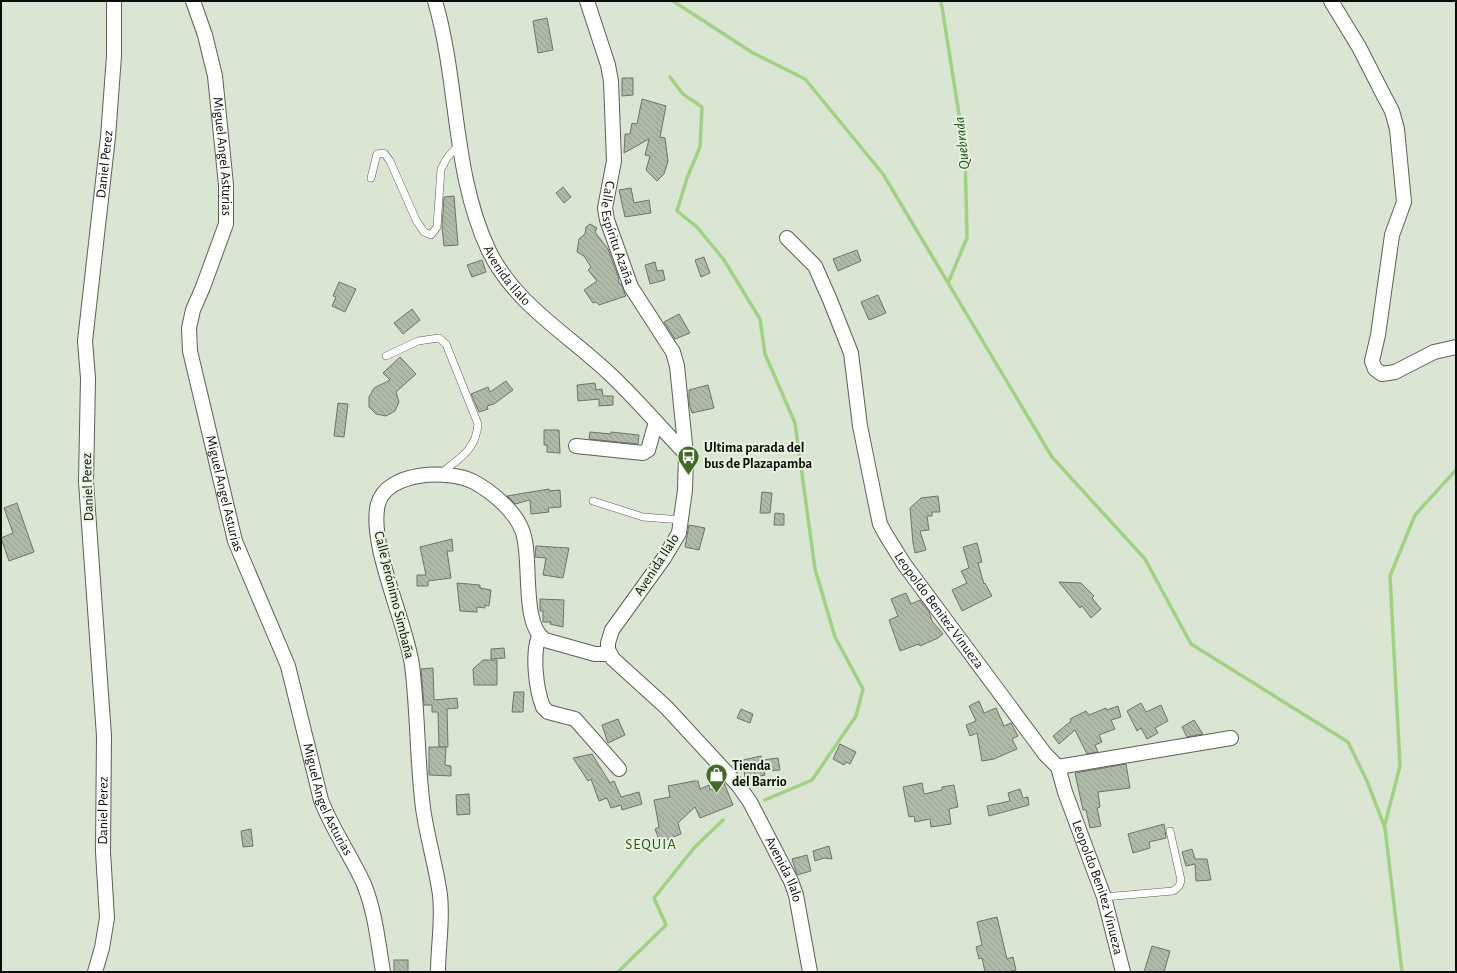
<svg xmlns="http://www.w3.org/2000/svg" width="1457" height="973" font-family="'Alegreya Sans',sans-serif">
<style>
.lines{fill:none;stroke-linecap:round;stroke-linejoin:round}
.stream{stroke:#a1d284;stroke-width:3.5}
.building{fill:url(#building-back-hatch);stroke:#6c7667}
.lane-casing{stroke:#586253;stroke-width:8}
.street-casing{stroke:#586253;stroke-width:16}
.lane{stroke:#fff;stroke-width:7}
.street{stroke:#fff;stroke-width:14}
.labels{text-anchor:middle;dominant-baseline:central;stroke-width:4;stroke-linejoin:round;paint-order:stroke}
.street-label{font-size:14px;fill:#090d07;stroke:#e7f3e1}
.poi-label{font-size:14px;font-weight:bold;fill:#090d07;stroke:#e7f3e1;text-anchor:start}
.water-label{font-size:15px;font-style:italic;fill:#294913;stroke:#e7f3e1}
.neighbourhood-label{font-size:15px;letter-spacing:1px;fill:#2e5213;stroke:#e7f3e1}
</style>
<defs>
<pattern id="building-back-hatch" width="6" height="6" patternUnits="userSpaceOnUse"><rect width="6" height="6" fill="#afbaaa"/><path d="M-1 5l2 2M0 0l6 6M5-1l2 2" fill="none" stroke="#959f91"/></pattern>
</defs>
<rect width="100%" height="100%" fill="#dae5d4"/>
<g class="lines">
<g class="stream">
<polyline points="673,1 753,53 805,79 883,174 1052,457 1145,559 1191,644 1348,742 1367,781 1385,828 1402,972"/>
<polyline points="941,1 965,152 967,238 948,283"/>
<polyline points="670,77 683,94 702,107 700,147 687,178 677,211 697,227 724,260 760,319 765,354 795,423 815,569 835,637 863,689 856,716 812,780 765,800"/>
<polyline points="1385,824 1400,766 1390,576 1415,515 1456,470"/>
<polyline points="618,972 666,925 654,898 694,848 723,820"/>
</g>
</g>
<g class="building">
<polygon points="547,18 553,50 538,53 533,21"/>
<polygon points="622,78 633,78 633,95 622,96"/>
<polygon points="642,99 666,106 660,137 665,138 668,161 664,174 657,181 646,170 650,156 645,155 649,139 624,153 625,134 630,134 632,123 637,124"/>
<polygon points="563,187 571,197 564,203 556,193"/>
<polygon points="631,188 634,203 649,200 651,213 625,217 619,190"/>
<polygon points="454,196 458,245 444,246 442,227 444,197"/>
<polygon points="590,224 597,228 595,232 608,249 618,276 619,284 621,284 626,296 599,305 596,302 593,303 584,290 597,281 588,270 591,267 584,256 577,252 579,239 585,234 586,227"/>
<polygon points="857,250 861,261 838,271 833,259"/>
<polygon points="704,257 710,273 701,277 695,260"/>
<polygon points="482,260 486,272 472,277 467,265"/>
<polygon points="655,262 657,271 663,270 665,280 650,284 645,265"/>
<polygon points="339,282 356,289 345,312 332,306 336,297 333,296"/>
<polygon points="878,295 886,313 869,320 861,302"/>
<polygon points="412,309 420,320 403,334 394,323"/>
<polygon points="679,314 690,333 675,339 664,322"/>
<polygon points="400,357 416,374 396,392 399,402 395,411 386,416 376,414 369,407 369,397 374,388 390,380 383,373"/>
<polygon points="506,381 513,390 494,404 487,406 488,409 479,412 471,394 488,387 490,392"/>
<polygon points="595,383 596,390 602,389 603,396 613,396 613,405 599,406 599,399 578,401 577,385"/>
<polygon points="708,385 714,408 692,413 689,403 689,390"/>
<polygon points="338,403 348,404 344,437 334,436"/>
<polygon points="544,430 559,430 560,453 547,452 547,445 544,445"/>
<polygon points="590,432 611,434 611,432 639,435 638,444 589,439"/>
<polygon points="549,489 549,491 560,490 561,507 548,508 549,512 531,514 530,500 515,504 507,496"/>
<polygon points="762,492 772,493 770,513 760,513"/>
<polygon points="938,496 940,512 932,512 932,516 927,516 929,530 920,531 926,550 915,553 913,543 910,508 921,498"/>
<polygon points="17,503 34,552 9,561 1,538 13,533 4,508"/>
<polygon points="775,513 784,514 784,525 774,525"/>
<polygon points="689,525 705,528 699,550 685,547"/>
<polygon points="452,539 453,551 447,551 451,578 428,581 428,586 417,586 417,575 426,575 420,547"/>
<polygon points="977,543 982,562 978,563 984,584 985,583 992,596 962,611 952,590 967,583 961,571 969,568 963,547"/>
<polygon points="536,546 569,548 563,578 543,575 546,558 535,557"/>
<polygon points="1059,582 1081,583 1094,596 1092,598 1101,609 1091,618 1082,606 1080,608"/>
<polygon points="457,583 480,585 480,588 491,590 489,606 485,605 485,608 477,607 477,612 460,611"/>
<polygon points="906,593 911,604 920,600 929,612 932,621 943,634 938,638 920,646 919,644 900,651 889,620 898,616 891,599"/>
<polygon points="540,599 564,600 563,627 550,624 551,622 543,622 543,611 540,611"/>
<polygon points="504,648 505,658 491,659 491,649"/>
<polygon points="483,660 497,660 497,685 474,685 473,669"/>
<polygon points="433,668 434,700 457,698 458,708 447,709 448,747 439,747 438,712 432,712 432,705 424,705 421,669"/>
<polygon points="514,692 524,692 523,712 512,712"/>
<polygon points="979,701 984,713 996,708 1004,726 1011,723 1018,736 1012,739 1017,749 994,759 982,761 977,733 970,736 966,725 976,721 969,706"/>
<polygon points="1141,703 1146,712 1161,705 1168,721 1155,728 1158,733 1147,739 1141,728 1137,731 1127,711"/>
<polygon points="1118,706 1121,717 1111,720 1115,729 1099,735 1102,742 1095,745 1098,752 1087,754 1075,730 1059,744 1053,736 1071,721 1070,719 1086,711 1089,715 1106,708 1107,710"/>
<polygon points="741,709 753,714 750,723 737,718"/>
<polygon points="618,719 625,735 608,743 602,725"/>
<polygon points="1194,720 1203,734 1187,737 1182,727"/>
<polygon points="840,744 856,752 850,764 846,762 844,765 833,759"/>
<polygon points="429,747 446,747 445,765 451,766 451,776 429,775"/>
<polygon points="592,754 610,783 614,781 621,797 639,792 642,804 622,810 621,805 611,808 607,798 599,801 591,779 588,781 573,758"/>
<polygon points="761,756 762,760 778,758 780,770 764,771 765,775 745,779 743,760"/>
<polygon points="1126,764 1130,788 1098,792 1100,807 1097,808 1101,826 1090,828 1086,810 1083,810 1075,773"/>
<polygon points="694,781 698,781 700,789 709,785 710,790 724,783 733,805 700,818 695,807 678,823 681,834 660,842 655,829 659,827 654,800 670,797 668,786"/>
<polygon points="922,783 924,794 942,790 942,787 954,785 958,807 949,809 951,824 931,827 930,819 915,822 914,816 909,817 903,787"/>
<polygon points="1020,789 1023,798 1028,797 1029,805 989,816 987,806 1010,801 1008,793"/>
<polygon points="469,794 470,814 457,815 456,795"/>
<polygon points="1164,824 1166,838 1149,842 1150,848 1133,853 1128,834"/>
<polygon points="251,829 253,846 243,847 241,831"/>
<polygon points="829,846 832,859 824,858 815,861 813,851"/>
<polygon points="1192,849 1195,859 1207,859 1211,880 1196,881 1195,864 1186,866 1182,852"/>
<polygon points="807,855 811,871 797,875 792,859"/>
<polygon points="997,917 1007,959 1013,957 1016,970 1007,972 985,972 982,958 979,959 976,947 982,945 977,922"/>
<polygon points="1152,946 1170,951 1164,972 1144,972"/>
<rect x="394" y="960" width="14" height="12"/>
</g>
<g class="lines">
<defs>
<g id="lane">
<polyline points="371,178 377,154 384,153 390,161 416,220 424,232 431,235 437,227 441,169 447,158 459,144"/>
<path d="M386,356L418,341L439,338L446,344L478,424C476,450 460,458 441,473"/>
<polyline points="593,501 643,517 682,520"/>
<path d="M1104,897L1173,891C1178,888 1180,886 1181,880L1170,831"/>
</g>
<g id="street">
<path id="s1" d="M193,1L205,35L215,76L226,185V224L203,287L193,310L189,328L190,351L235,541L288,666L321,800C332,829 350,854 363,882C375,910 378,942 383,972"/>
<path id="s2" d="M435,1C459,83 452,173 489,251C516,306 570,335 613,377C638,401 661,428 686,454L685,490L679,533L664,558L612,630L608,643V650L613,659L666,707L738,785L750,802L791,881L796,895L810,972"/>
<path id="s3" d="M587,1L608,65L611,81L614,161L605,208L607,220L631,287L673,352L677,366L686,454"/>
<polyline points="1331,1 1359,47 1383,94 1392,111 1397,129 1404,202 1392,235 1378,335 1372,361 1375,369 1382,374 1395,372 1434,352 1456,347"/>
<path id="s4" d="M787,238L815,266L830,300L851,353L860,426L876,505L880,524L886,535L904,564L1045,754L1058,767L1065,792L1104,897L1123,972"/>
<polyline points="576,446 643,453 648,450 656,422"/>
<path d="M539,636C532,654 536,689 543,707L548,712L575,719L619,769"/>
<polyline points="1058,767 1231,738"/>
<path id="s5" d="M95,972L102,948L107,918L103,852L104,736L86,482L88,378L85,341L108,137L114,56V1"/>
<path d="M438,972C438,946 443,921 440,895C436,866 427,837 423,808C417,761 418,713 412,665C406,622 368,544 378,504C387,471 449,469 474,482C491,491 515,511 522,530C533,556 520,624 545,640L595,654H610"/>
</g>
</defs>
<use href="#lane" class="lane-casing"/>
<use href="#street" class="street-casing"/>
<use href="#lane" class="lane"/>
<use href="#street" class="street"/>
</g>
<defs>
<symbol id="bus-pin" viewBox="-11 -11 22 30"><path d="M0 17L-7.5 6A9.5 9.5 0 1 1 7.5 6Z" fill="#426b27" stroke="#e7f3e1"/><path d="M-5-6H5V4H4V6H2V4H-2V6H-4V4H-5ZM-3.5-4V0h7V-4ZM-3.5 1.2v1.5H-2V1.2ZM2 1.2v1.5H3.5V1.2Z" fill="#fff"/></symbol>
<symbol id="shop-pin" viewBox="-11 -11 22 30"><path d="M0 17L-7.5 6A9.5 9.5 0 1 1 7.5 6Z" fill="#426b27" stroke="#e7f3e1"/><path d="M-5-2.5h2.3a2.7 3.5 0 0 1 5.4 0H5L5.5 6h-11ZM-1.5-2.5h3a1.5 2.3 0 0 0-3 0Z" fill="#fff"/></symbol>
</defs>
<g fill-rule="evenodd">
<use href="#bus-pin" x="676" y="444" width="25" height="34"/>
<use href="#shop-pin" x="704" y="762" width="25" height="34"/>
</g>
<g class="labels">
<g class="street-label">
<text stroke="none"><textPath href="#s1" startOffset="159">Miguel Angel Asturias</textPath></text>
<text stroke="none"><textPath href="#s5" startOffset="811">Daniel Perez</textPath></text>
<text stroke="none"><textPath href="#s3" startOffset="238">Calle Espíritu Azaña</textPath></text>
<text stroke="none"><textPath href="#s2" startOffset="287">Avenida Ilalo</textPath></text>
<text transform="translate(88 487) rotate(-92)">Daniel Perez</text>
<text stroke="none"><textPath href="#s1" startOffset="507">Miguel Angel Asturias</textPath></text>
<text transform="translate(657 565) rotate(-57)">Avenida Ilalo</text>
<text transform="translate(394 595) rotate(76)">Calle Jerónimo Simbaña</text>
<text stroke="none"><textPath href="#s4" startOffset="412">Leopoldo Benitez Vinueza</textPath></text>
<text stroke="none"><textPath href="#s1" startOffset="831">Miguel Angel Asturias</textPath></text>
<text stroke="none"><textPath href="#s5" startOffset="163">Daniel Perez</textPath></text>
<text stroke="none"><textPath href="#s2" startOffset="1043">Avenida Ilalo</textPath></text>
<text stroke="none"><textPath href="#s4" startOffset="736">Leopoldo Benitez Vinueza</textPath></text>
</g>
<g class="poi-label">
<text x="704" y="448">Ultima parada del<tspan x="704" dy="16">bus de Plazapamba</tspan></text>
<text x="732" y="766">Tienda<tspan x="732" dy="16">del Barrio</tspan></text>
</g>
<g class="water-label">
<text transform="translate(962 143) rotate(-96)">Quebrada</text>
</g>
<g class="neighbourhood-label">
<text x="651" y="844">SEQUIA</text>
</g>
</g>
<rect width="1457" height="973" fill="none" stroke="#090d07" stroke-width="4"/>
</svg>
